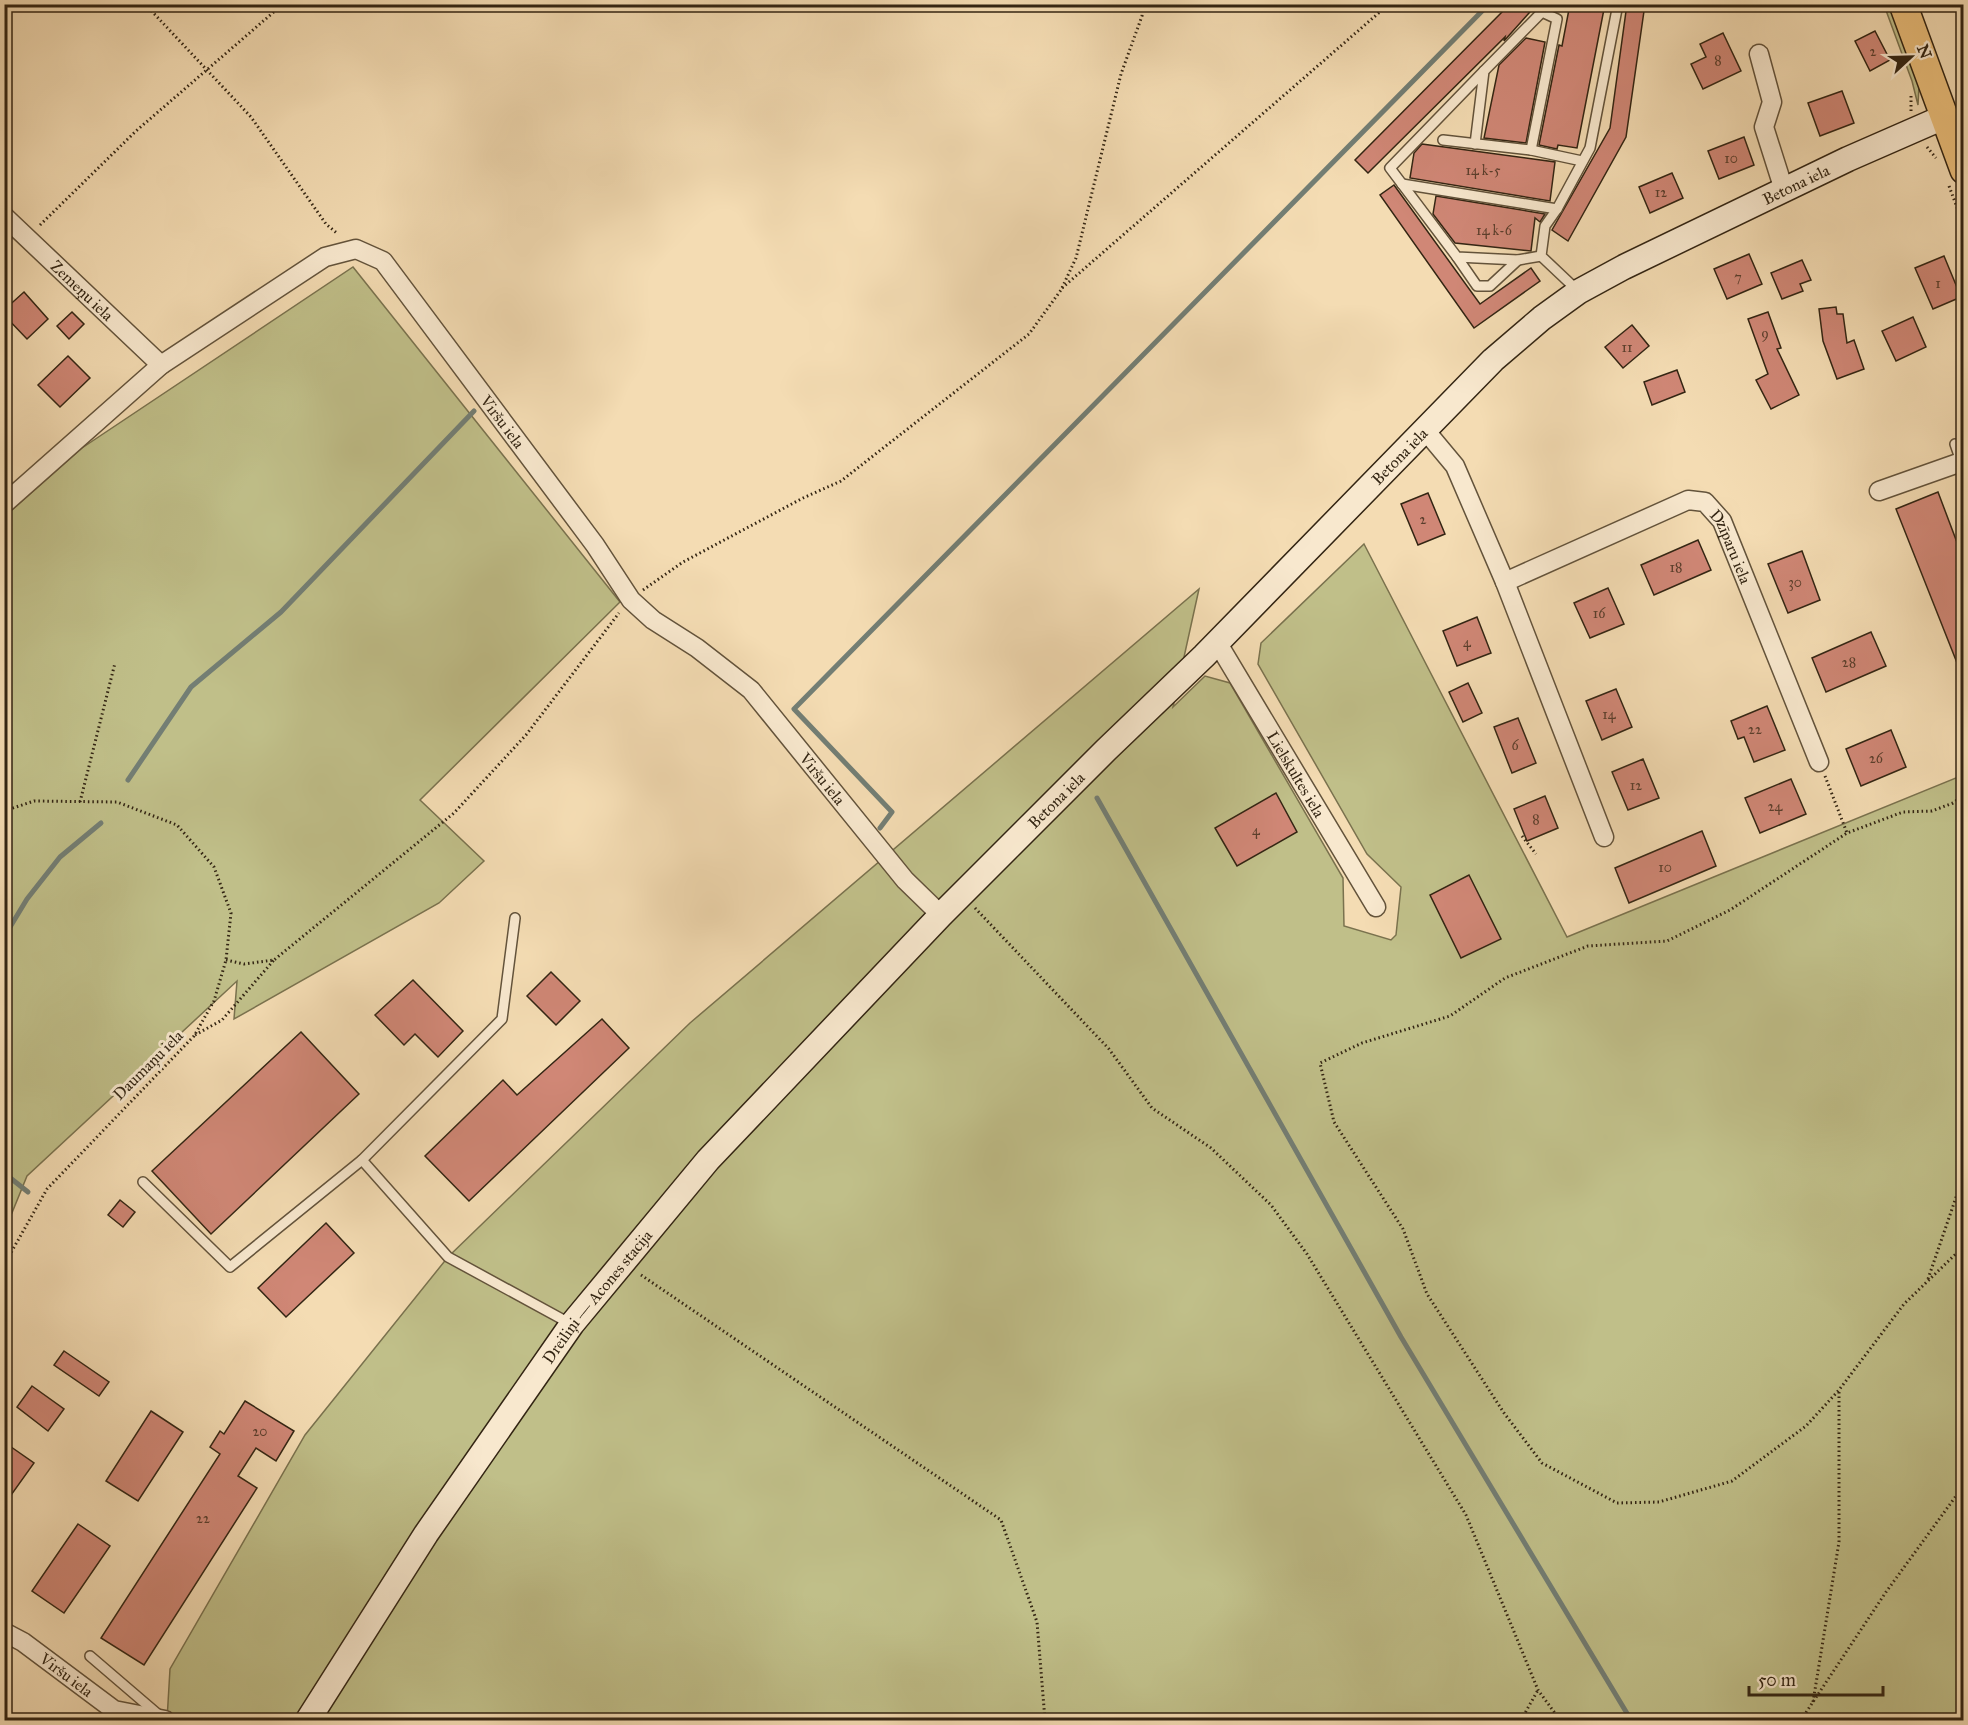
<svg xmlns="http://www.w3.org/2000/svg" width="1968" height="1725" font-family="'IM FELL Great Primer',serif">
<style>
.green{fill:#c0bf89;stroke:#7a724e;stroke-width:1.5}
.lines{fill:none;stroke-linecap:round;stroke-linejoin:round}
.stream{stroke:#737e74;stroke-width:5}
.building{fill:#d08776;stroke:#332513;stroke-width:1.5}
.lane-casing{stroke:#63533b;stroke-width:12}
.street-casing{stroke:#63533b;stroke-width:21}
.secondary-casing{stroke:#332513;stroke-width:27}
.primary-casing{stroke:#332513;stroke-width:30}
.path{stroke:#332513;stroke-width:3;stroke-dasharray:1.5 3;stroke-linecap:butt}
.lane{stroke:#f8e8ce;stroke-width:9}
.street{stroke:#f8e8ce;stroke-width:18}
.secondary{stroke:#f8e8ce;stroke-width:24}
.primary{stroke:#eabe7a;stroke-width:27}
.labels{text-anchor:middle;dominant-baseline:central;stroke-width:6;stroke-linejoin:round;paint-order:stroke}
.number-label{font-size:14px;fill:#5a3e2c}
.street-label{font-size:16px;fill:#332513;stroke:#f8e8ce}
</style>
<rect width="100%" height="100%" fill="#f4dcb3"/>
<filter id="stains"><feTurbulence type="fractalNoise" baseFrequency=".00333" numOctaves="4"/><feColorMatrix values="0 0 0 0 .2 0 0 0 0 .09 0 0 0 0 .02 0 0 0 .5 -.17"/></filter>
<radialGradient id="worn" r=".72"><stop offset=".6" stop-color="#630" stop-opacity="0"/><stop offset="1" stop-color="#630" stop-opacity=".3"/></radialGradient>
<g class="green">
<polygon points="1884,5 1889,5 1919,85 1918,105 1912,81"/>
<polygon points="353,267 620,602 420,800 484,861 439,903 234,1019 237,981 27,1176 5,1230 5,516 82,448"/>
<polygon points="1364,544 1567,937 1963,775 1963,1720 167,1720 170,1669 305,1435 448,1257 690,1023 1199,589 1173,707 1205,676 1230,683 1343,878 1344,926 1391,940 1396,935 1401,887 1367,854 1258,664 1261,643"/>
</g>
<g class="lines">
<g class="stream">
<polyline points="128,780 191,687 281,612 474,411"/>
<polyline points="1097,798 1401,1337 1631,1720"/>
<polyline points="880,828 892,812 794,709 1489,4"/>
<polyline points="4,937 27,899 60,857 101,823"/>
<polyline points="4,1173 28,1192"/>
</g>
</g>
<g class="building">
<polygon points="1510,4 1537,4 1504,41 1505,37 1368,173 1355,160"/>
<polygon points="1570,4 1605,4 1577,148 1558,145 1557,149 1539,145 1559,45 1562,46"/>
<polygon points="1627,4 1645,4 1626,137 1568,241 1552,230 1610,128"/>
<polygon points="1875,31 1890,60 1870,71 1855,41"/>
<polygon points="1723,33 1741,71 1703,89 1691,64 1706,57 1700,44"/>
<polygon points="1526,38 1545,42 1526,143 1484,138 1499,65"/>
<polygon points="1842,91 1854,123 1820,136 1808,103"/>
<polygon points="1744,137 1754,165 1719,179 1708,151"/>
<polygon points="1422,144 1555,162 1550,201 1410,178 1414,153"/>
<polygon points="1672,173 1683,198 1650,213 1639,187"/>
<polygon points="1394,185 1480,304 1531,268 1540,281 1474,328 1380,195"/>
<polygon points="1436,196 1545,214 1540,222 1535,218 1531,251 1455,243 1433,214"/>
<polygon points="1749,254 1762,284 1727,299 1714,269"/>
<polygon points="1944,256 1961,297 1933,309 1915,268"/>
<polygon points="1802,260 1811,280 1800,284 1803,291 1782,299 1771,273"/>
<polygon points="24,292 48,319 27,339 4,315 4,310"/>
<polygon points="1836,307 1837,314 1843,314 1847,343 1854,340 1864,369 1837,379 1823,341 1819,309"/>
<polygon points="72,312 84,324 69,339 57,326"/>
<polygon points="1768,312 1781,348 1777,349 1799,395 1771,409 1756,380 1768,374 1748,319"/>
<polygon points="1913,317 1926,347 1896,361 1882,331"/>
<polygon points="1632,325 1649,346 1623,368 1605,347"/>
<polygon points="68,356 90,378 60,407 38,385"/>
<polygon points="1677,370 1685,392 1652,405 1644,382"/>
<polygon points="1938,492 1964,561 1963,678 1896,509"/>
<polygon points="1428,493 1445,534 1418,545 1401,504"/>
<polygon points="1698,540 1711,570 1654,595 1641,565"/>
<polygon points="1802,551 1820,600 1788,613 1768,564"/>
<polygon points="1608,588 1624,624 1590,638 1574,603"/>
<polygon points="1477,617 1491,653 1457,666 1443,631"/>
<polygon points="1871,632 1886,666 1826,692 1812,658"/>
<polygon points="1468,683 1482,713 1463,722 1449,692"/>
<polygon points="1616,689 1632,727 1602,740 1586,701"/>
<polygon points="1767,706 1785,750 1754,762 1744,737 1738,739 1731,721"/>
<polygon points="1518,718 1536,763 1512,773 1494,727"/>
<polygon points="1891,730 1906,767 1861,786 1846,749"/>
<polygon points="1643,759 1659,798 1628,810 1612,772"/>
<polygon points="1791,779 1806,814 1760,833 1745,798"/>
<polygon points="1276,793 1297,832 1237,866 1215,828"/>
<polygon points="1545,796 1558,828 1527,841 1514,809"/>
<polygon points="1702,831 1716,866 1629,903 1615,868"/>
<polygon points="1469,875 1501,939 1461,958 1430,895"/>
<polygon points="551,972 580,1001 556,1025 527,996"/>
<polygon points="413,980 463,1031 438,1057 415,1034 404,1045 375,1015"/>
<polygon points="602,1019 629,1048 469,1201 425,1156 503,1080 517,1095"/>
<polygon points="301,1032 359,1094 211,1234 152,1171"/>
<polygon points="120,1200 135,1212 123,1227 108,1215"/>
<polygon points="326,1223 354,1253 286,1317 258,1288"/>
<polygon points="64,1351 109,1382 99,1396 54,1365"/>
<polygon points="32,1386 64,1409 48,1431 17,1407"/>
<polygon points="245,1401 294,1431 276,1461 256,1448 238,1476 257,1488 144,1665 101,1638 220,1454 210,1447 220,1431 224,1434"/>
<polygon points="151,1411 183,1432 138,1501 106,1481"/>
<polygon points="4,1442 34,1463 4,1505"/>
<polygon points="78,1524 110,1546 64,1613 32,1591"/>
</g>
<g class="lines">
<defs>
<g id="lane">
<polyline points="1484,71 1390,168 1457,257 1518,260 1541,256"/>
<polyline points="1443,140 1531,150 1582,161"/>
<polyline points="1475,144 1484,71 1542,12 1557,19 1531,150"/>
<polyline points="1402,184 1557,209 1545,226 1541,256 1577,290"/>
<polyline points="1557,209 1590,148 1618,4"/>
<polyline points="1457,257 1477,286 1490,286 1518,260"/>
<polyline points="1955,444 1962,464"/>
<polyline points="515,918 502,1019 362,1160 448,1257 571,1324"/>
<polyline points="143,1182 230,1267 362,1160"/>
<polyline points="90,1656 160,1716"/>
</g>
<g id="street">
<polyline points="1759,54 1772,102 1764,127 1784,190"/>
<path id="s1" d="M4,216L161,365"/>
<polyline points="1425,430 1455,466 1505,582 1604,837"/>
<polyline points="1879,491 1964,461"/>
<path id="s2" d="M4,504L161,365L325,257L356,249L383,261L595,545L631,600L653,620L697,648L751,690L905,880L941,915"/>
<path id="s3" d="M1505,582L1688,500L1705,502L1722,521L1819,762"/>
<path id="s4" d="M1217,642L1376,907"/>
<path id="s5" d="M4,1632L23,1642L114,1710L165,1720"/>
</g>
<g id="secondary">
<path id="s6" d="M308,1720L426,1534L572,1324L708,1160L941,915L1106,750L1204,656L1493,360L1542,318L1578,292L1624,267L1848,159L1944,117"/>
</g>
<polyline id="primary" points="1903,4 1964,170"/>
</defs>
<use href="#lane" class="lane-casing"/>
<use href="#street" class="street-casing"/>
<use href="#secondary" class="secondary-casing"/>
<use href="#primary" class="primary-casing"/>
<g class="path">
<polyline points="145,4 251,117 326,224 338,234"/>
<polyline points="1911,111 1911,94"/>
<polyline points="1927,147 1936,158"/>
<polyline points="1949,186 1964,226"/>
<polyline points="40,225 136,131 283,4"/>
<polyline points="1062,288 1389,4"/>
<polyline points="643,590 683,562 803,498 841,481 1029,334 1061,290 1076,258 1121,74 1142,16 1143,4"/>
<polyline points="1825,776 1847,833"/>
<polyline points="1964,795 1953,803 1932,811 1903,812 1847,833 1730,910 1667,941 1588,946 1505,978 1450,1016 1362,1043 1320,1063 1334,1122 1403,1229 1427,1294 1504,1413 1542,1463 1617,1503 1659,1502 1732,1481 1806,1426 1839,1390 1904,1304 1964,1246"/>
<polyline points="80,802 115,663"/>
<polyline points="4,811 34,801 117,802 177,825 214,867 231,913 226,960 214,1001 194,1036 47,1189 4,1265"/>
<polyline points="1522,836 1536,854"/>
<polyline points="975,908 1109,1049 1152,1108 1211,1148 1271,1205 1307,1254 1466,1515 1538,1690 1560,1720"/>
<polyline points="226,960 244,964 274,960 454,813 526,735 619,613"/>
<polyline points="195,1035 222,1020 274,960"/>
<polyline points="641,1275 1001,1520 1037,1622 1045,1720"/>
<polyline points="1928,1279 1964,1174"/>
<polyline points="1813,1702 1839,1542 1839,1391"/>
<polyline points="1521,1720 1538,1690"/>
<polyline points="1801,1720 1886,1592 1964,1485"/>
</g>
<use href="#lane" class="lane"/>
<use href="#street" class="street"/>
<use href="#secondary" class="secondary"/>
<use href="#primary" class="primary"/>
</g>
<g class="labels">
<g class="number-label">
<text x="1873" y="51">2</text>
<text x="1718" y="60">8</text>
<text x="1731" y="158">10</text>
<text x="1483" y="170">14 k-5</text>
<text x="1661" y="192">12</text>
<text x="1494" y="230">14 k-6</text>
<text x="1738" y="277">7</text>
<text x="1938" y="283">1</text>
<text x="1765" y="333">9</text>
<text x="1627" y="347">11</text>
<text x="1423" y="519">2</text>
<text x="1676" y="567">18</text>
<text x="1795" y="582">30</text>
<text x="1599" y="613">16</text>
<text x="1467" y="642">4</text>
<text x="1849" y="662">28</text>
<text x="1609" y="714">14</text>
<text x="1755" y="729">22</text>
<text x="1515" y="745">6</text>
<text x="1876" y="758">26</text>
<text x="1636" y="785">12</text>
<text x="1775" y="806">24</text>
<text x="1536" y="819">8</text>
<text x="1256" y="830">4</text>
<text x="1665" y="867">10</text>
<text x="260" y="1431">20</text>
<text x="203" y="1518">22</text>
</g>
<g class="street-label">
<text stroke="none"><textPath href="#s6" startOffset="2162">Betona iela</textPath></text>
<text stroke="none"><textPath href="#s1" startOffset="108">Zemeņu iela</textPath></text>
<text stroke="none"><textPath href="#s2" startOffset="668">Viršu iela</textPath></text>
<text stroke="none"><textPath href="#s6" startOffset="1676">Betona iela</textPath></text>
<text stroke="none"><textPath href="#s3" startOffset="270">Dzīparu iela</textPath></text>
<text stroke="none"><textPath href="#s4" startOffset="154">Lielskultes iela</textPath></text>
<text stroke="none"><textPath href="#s2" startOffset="1152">Viršu iela</textPath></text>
<text stroke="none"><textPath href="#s6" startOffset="1190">Betona iela</textPath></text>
<text transform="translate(148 1065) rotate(-45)">Daumaņu iela</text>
<text stroke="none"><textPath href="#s6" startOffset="513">Dreiliņi — Acones stacija</textPath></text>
<text stroke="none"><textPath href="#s5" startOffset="76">Viršu iela</textPath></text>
</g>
</g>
<rect width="1968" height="1725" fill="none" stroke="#f4dcb3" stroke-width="24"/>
<rect x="6" y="6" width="1956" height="1713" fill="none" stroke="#332513" stroke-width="3"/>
<rect x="12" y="12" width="1944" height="1701" fill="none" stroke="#332513" stroke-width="1.5"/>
<g transform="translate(1911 57) rotate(68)" stroke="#f8e8ce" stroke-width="4.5" paint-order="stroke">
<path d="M0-4.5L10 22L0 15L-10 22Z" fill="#332513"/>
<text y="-9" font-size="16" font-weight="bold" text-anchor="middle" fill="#332513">N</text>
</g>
<path d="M1749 1686v9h134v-9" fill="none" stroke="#332513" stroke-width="3"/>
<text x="1758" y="1686" font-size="18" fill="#332513" stroke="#f8e8ce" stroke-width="4.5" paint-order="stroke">50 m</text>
<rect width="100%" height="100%" filter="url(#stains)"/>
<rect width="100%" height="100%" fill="url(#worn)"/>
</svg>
